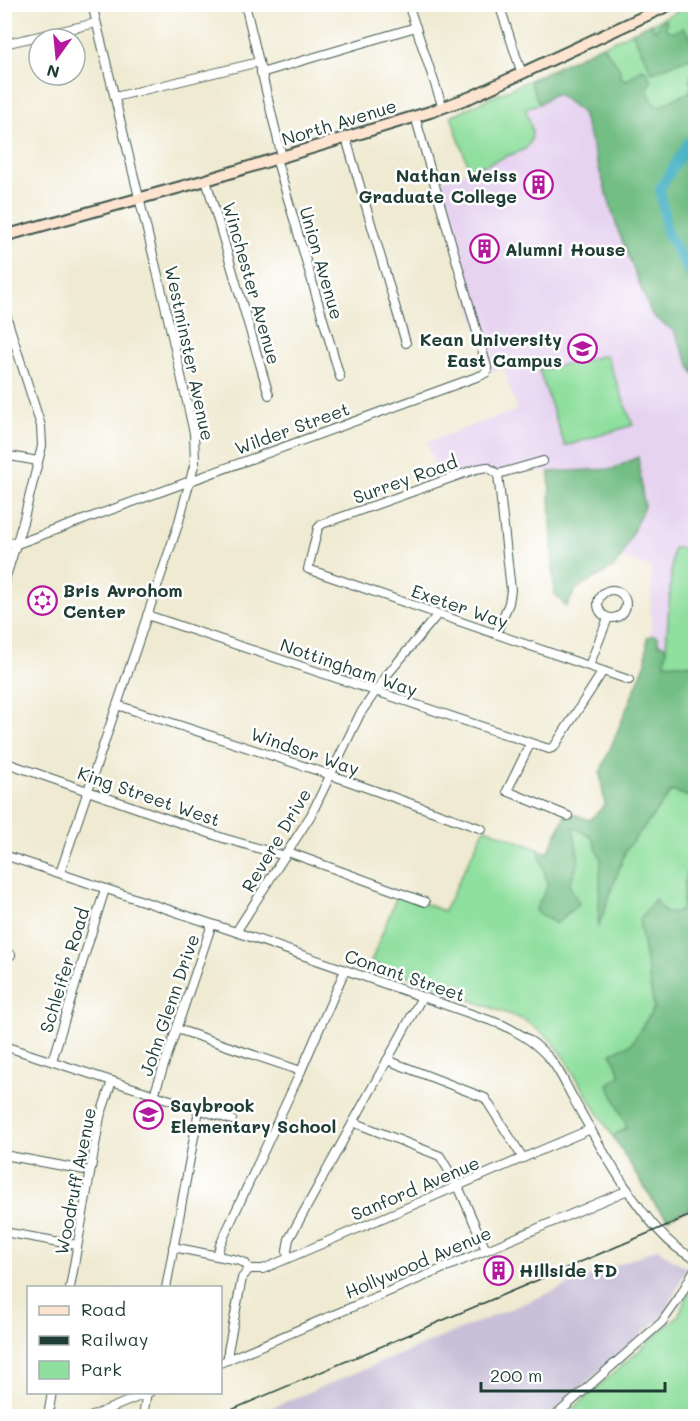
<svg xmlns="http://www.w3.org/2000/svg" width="700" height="1421" font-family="Mali,sans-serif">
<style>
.built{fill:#e6d3f0}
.industrial{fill:#c8c0d8}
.green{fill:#8fdf9e;stroke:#578e69;stroke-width:1.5}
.forest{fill:#73be85;stroke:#497e5c;stroke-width:1.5}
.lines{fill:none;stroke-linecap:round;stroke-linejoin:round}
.river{stroke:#48b2c6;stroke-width:10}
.minor-casing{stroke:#3e574c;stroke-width:10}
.secondary-casing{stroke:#3e574c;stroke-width:14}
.minor{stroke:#fff;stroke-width:8}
.secondary{stroke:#fde4d0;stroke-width:10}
.rail{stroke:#1f3d34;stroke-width:1.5}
.labels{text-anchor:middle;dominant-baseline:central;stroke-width:5;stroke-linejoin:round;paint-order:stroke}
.street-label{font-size:18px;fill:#1f3d34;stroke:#fff}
.poi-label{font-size:18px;font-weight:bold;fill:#1f3d34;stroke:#fff;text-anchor:start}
</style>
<rect width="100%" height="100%" fill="#fff"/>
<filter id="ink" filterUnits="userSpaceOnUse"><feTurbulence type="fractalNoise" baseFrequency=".0167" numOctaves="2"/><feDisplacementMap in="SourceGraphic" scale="12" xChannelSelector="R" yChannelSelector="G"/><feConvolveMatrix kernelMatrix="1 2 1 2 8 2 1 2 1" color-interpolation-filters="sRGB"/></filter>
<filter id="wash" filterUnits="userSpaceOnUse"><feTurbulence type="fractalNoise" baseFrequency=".008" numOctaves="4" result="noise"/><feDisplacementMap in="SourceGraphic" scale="24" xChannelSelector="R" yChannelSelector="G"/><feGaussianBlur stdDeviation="1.35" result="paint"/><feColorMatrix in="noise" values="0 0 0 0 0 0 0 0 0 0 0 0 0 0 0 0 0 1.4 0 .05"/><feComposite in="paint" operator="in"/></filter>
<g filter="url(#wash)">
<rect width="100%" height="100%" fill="#efead1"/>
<polygon class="built" points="564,63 652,314 674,331 695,376 695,665 665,663 647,637 651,636 651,568 621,558 644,506 613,469 540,472 538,464 495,475 441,484 427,442 517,410 504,368 489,372 437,181 470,171 451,116"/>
<polygon class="industrial" points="658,1248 664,1254 687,1268 665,1314 549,1416 251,1416"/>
<g class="green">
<path d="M691,5H695V376L674,331L652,315L618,230L582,112L558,94L552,95L539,104L525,108C530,123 538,136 525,149L470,171L451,116Z"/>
<polygon points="606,355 633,425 565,446 539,370"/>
<polygon points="673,548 695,549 695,1206 668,1218 657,1207 559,1050 549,1038 524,1020 371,962 398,893 444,911 485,828 548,853 567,812 590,820 605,805 600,773 665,663"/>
<polygon points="695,1278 695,1416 565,1416 678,1316"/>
</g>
<g class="forest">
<polygon points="663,20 666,20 667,24 665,27 666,29 673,32 683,28 692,38 694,37 693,25 695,23 695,58 690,58 652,72 632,32 651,23 654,30 656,30 658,25"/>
<polygon points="602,45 619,67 621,78 627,80 642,69 647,71 651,81 647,89 654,104 660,106 689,92 692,87 690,80 691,73 695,72 695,376 674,331 652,315 618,230 582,113 558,94 552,95 539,104 530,81"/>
<polygon points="638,457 644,506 621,558 613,568 577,588 566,607 554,593 549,472 613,469"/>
<polygon points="654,635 658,637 658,643 666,647 665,663 695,665 695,799 672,791 626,850 598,928 601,859 592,838 573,826 579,861 569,885 579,903 556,924 535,911 548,885 538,849 548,853 567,812 590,820 605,805 600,773 646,662 647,637"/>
<polygon points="686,873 696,875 695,1206 668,1218 657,1207 613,1136 627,1127 608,1084 621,1075 611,1053 631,1044 654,1008 639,920 655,899 666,914 682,910"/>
</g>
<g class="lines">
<polyline class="river" points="696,130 660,189 667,233 696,283"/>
</g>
</g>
<g filter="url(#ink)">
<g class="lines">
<defs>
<g id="minor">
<polyline points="245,4 282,157"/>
<polyline points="408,4 443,108"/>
<polyline points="499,4 522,74"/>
<polyline points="4,44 96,23"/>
<polyline points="261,73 416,27"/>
<polyline points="115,97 259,62"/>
<polyline points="346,138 406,343"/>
<polyline points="276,158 340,377"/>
<polyline points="206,180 269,395"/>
<polyline points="4,309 41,426 42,446 23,522 4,583"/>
<polyline points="4,455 38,461"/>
<polyline points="543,461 498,474 487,467 476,469 322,524 318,528 308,569 629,680"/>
<polyline points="4,541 17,544 482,375 487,372 487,367 415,116"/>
<circle cx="612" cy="604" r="14"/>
<polyline points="147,615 549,749 554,747 603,671"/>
<polyline points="496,634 509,603 511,590 498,474"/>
<polyline points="589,666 608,618"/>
<polyline points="117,705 331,775 482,829"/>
<polyline points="530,744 507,791 568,816"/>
<polyline points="4,762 223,838 285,856"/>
<polyline points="288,852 425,902"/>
<path d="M4,855L236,932L503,1025C524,1036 535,1042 551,1060C560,1071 567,1087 574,1100C596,1139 653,1247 696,1258"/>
<polyline points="60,873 178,525 195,462 194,433 162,292 92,4"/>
<polyline points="236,932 311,815 360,714 387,675 438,614"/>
<polyline points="4,954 11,955"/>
<polyline points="177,1029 301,1071"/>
<polyline points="4,1046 232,1120"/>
<polyline points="387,1060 485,1098 523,1158"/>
<polyline points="52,1061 105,889"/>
<polyline points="154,1095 212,924"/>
<polyline points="353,1122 440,1156 458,1186 486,1250"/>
<polyline points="4,1155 90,1171"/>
<polyline points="4,1232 77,1245"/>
<polyline points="173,1247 237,1260 245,1263 249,1269"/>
<polyline points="217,1256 220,1245 301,1071 345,970"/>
<polyline points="288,1258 287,1250 289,1239 422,997"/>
<polyline points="249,1269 263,1269 591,1129"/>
<polyline points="70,1288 100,1117 112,1081"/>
<polyline points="166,1288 199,1110"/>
<polyline points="228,1360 228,1351 242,1278 249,1269"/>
<polyline points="220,1363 628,1190"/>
<polyline points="48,1416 52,1392"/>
<polyline points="92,1416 150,1392"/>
<polyline points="143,1416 147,1392"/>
<polyline points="555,1416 662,1322 679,1298 696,1267"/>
</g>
<polyline id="secondary" points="4,236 206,180 430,112 471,97 671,4"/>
</defs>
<use href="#minor" class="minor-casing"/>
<use href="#secondary" class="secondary-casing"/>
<use href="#minor" class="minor"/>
<use href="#secondary" class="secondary"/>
<polyline class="rail" points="217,1416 696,1213"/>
</g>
</g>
<defs>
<symbol id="building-ring" viewBox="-11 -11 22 22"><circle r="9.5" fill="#fff" stroke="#b5179e" stroke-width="1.5"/><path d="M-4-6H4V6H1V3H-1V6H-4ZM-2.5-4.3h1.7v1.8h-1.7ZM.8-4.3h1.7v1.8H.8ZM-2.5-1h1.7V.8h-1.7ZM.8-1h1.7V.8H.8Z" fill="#b5179e"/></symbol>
<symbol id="university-ring" viewBox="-11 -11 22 22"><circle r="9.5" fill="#fff" stroke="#b5179e" stroke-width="1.5"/><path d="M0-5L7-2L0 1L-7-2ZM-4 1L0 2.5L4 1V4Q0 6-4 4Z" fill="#b5179e"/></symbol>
<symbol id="synagogue-ring" viewBox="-11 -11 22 22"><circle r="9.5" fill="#fff" stroke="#b5179e" stroke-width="1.5"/><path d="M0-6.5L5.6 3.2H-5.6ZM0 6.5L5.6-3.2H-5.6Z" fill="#b5179e"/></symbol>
<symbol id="school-ring" viewBox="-11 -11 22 22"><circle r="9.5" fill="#fff" stroke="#b5179e" stroke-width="1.5"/><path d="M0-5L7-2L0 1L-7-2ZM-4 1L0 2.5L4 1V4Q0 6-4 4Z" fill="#b5179e"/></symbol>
</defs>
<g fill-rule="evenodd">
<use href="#building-ring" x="522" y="168" width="33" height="33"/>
<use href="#building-ring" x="468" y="232" width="33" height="33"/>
<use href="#university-ring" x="566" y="332" width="33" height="33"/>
<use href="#synagogue-ring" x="26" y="584" width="33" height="33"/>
<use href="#school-ring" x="132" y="1098" width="33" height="33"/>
<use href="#building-ring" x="482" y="1254" width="33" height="33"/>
</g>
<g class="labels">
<g class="street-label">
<text transform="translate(339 122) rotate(-17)">North Avenue</text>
<text transform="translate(322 263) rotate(74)">Union Avenue</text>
<text transform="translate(252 283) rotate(74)">Winchester Avenue</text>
<text transform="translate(190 353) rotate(78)">Westminster Avenue</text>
<text transform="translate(292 428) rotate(-20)">Wilder Street</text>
<text transform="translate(405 479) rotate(-20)">Surrey Road</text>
<text transform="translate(460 606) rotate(19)">Exeter Way</text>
<text transform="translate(349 667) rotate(19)">Nottingham Way</text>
<text transform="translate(305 751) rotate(19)">Windsor Way</text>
<text transform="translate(149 796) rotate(19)">King Street West</text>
<text transform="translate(276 840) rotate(-59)">Revere Drive</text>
<text transform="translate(64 970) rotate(-73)">Schleifer Road</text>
<text transform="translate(405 975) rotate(19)">Conant Street</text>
<text transform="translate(169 1005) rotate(-71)">John Glenn Drive</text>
<text transform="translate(75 1181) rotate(-79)">Woodruff Avenue</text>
<text transform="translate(415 1188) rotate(-23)">Sanford Avenue</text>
<text transform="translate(418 1262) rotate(-23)">Hollywood Avenue</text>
</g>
<g class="poi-label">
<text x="517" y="175" text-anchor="end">Nathan Weiss<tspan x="517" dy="21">Graduate College</tspan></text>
<text x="505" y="249">Alumni House</text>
<text x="562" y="339" text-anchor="end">Kean University<tspan x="562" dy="21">East Campus</tspan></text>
<text x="63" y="590">Bris Avrohom<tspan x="63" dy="21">Center</tspan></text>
<text x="170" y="1105">Saybrook<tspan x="170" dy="21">Elementary School</tspan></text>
<text x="519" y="1270">Hillside FD</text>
</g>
</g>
<rect width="700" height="1421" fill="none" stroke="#fff" stroke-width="24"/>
<rect x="27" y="1286" width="195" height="108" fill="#ffffff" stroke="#a5b1ae" stroke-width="1.5"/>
<rect x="39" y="1306" width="30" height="9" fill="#fde4d0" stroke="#a5b1ae" stroke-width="1.5"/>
<text x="81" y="1316" font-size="18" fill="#1f3d34">Road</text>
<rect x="39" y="1336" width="30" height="9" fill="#1f3d34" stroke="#a5b1ae" stroke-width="1.5"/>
<text x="81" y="1346" font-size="18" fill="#1f3d34">Railway</text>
<rect x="39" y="1361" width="30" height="18" fill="#8fdf9e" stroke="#a5b1ae" stroke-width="1.5"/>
<text x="81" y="1376" font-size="18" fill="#1f3d34">Park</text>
<g transform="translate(57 57) rotate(195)"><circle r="28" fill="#ffffff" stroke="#a5b1ae" stroke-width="1.5"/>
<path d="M0-4.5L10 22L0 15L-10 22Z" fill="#b5179e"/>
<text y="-9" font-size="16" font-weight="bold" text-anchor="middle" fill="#1f3d34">N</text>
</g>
<path d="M481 1382v9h184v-9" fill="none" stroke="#1f3d34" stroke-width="3"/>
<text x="490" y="1382" font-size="18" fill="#1f3d34" stroke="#ffffff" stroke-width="4.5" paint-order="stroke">200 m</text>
</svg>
